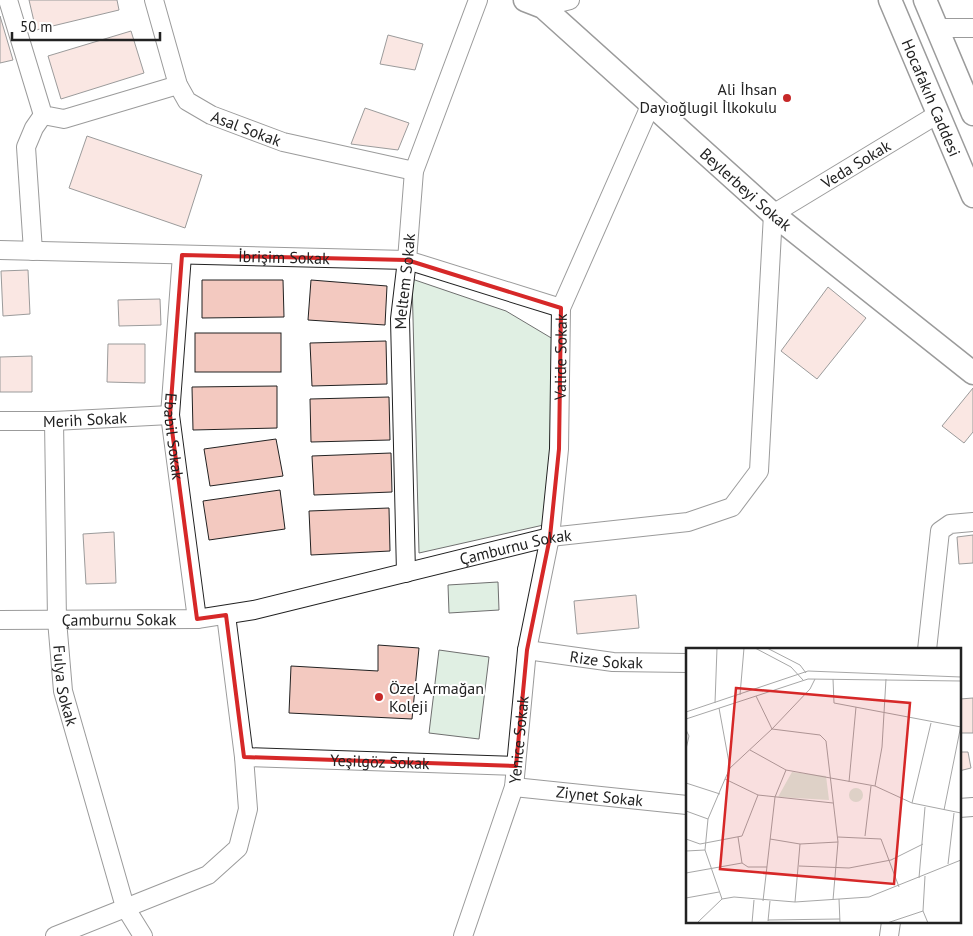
<svg xmlns="http://www.w3.org/2000/svg" width="973" height="936" font-family="'PT Sans',sans-serif">
<style>
.green{fill:#e0efe3;stroke:#6f6f6f}
.building{fill:#f3c9c0;stroke:#222}
.lines{fill:none;stroke-linecap:round;stroke-linejoin:round}
.minor-casing{stroke:#222;stroke-width:20}
.tertiary-casing{stroke:#222;stroke-width:25}
.minor{stroke:#fff;stroke-width:18}
.tertiary{stroke:#fff;stroke-width:22}
.marked{fill:none;stroke:#d62828;stroke-width:4;stroke-linejoin:round}
.poi-dot{fill:#c62828;stroke:#fff;stroke-width:2}
.labels{text-anchor:middle;dominant-baseline:central;stroke-width:4;stroke-linejoin:round;paint-order:stroke}
.poi-label{font-size:16px;fill:#222;stroke:#fff;text-anchor:end}
.street-label{font-size:16px;fill:#222;stroke:#fff}
.inset-road{fill:none;stroke:#a7a7a7;stroke-width:1}
.view{fill:#d62828;fill-opacity:0.15;stroke:#d62828;stroke-width:2.5}
.inset-edge{fill:none;stroke:#222;stroke-width:2.5}
</style>
<rect width="100%" height="100%" fill="#fff"/>
<g class="green">
<polygon points="412,279 506,311 553,339 548,524 419,553"/>
<polygon points="498,582 499,610 449,613 448,585"/>
<polygon points="439,650 489,657 479,739 429,733"/>
</g>
<g class="building">
<polygon points="29,0 117,0 119,10 36,30"/>
<polygon points="0,16 13,60 0,63"/>
<polygon points="131,31 144,73 61,99 48,56"/>
<polygon points="388,35 423,44 415,70 380,64"/>
<polygon points="365,108 409,123 398,150 351,144"/>
<polygon points="87,136 202,175 185,228 69,188"/>
<polygon points="28,270 30,314 3,316 1,271"/>
<polygon points="202,280 283,280 284,317 202,318"/>
<polygon points="311,280 387,286 385,325 308,320"/>
<polygon points="828,287 866,318 817,379 781,351"/>
<polygon points="160,299 161,325 119,326 118,300"/>
<rect x="195" y="333" width="86" height="39"/>
<polygon points="386,341 387,384 312,386 310,343"/>
<polygon points="108,344 145,344 145,383 107,382"/>
<polygon points="32,356 32,392 0,392 0,357"/>
<polygon points="277,386 277,428 193,430 192,387"/>
<polygon points="973,388 973,432 964,443 942,426"/>
<polygon points="389,397 390,440 311,442 310,399"/>
<polygon points="276,439 283,476 210,486 204,449"/>
<polygon points="391,453 392,492 314,495 312,456"/>
<polygon points="280,490 285,529 209,540 203,501"/>
<polygon points="389,508 390,551 311,555 309,511"/>
<polygon points="114,532 116,583 86,584 83,534"/>
<polygon points="973,535 973,563 959,564 957,537"/>
<polygon points="636,595 639,628 577,634 574,601"/>
<polygon points="378,645 419,648 412,719 289,713 291,666 378,671"/>
<polygon points="973,698 973,733 960,733 960,699"/>
<polygon points="959,752 968,752 971,768 959,771"/>
</g>
<g class="lines">
<defs>
<g id="minor">
<polyline points="8,0 43,115 64,119 178,85"/>
<path id="s1" d="M154,0L178,85L187,101L211,115L283,142L414,171"/>
<polyline points="543,7 570,0"/>
<polyline points="937,28 973,28"/>
<path id="s2" d="M0,250L407,260L561,308"/>
<polyline points="33,251 26,147 34,128 43,115"/>
<path id="s3" d="M182,255L170,415L197,619"/>
<path id="s4" d="M0,421H54L170,415"/>
<path id="s5" d="M54,421L57,620L63,691L125,907L143,936"/>
<path id="s6" d="M406,573L400,319L407,260L414,171L478,0"/>
<path id="s7" d="M0,620L197,619L254,610L550,537L688,522L732,507L759,471L773,214L938,114"/>
<path id="s8" d="M527,650L613,662L687,663"/>
<polyline points="927,650 940,531 950,524 973,522"/>
<path id="s9" d="M244,757L516,766"/>
<path id="s10" d="M514,787L687,805"/>
<polyline points="959,808 973,807"/>
<polyline points="55,936 208,875 238,848 248,809 244,757 226,615"/>
<path id="s11" d="M463,936L514,787L527,650L550,537L559,449L561,308L651,104"/>
<polyline points="889,936 891,922"/>
</g>
<g id="tertiary">
<path id="s12" d="M525,0L543,7L773,214L973,373"/>
<path id="s13" d="M890,0L973,196"/>
<polyline points="925,0 973,114"/>
</g>
</defs>
<use href="#minor" class="minor-casing"/>
<use href="#tertiary" class="tertiary-casing"/>
<use href="#minor" class="minor"/>
<use href="#tertiary" class="tertiary"/>
</g>
<path d="M0 0H973V936H0ZM182,255L407,260L561,308L559,449L550,537L527,650L516,766L244,757L226,615L197,619L170,415Z" fill="#fff" fill-opacity=".55" fill-rule="evenodd"/>
<path class="marked" d="M182,255L407,260L561,308L559,449L550,537L527,650L516,766L244,757L226,615L197,619L170,415Z"/>
<g class="poi-dot">
<circle cx="787" cy="98" r="5"/>
<circle cx="379" cy="697" r="5"/>
</g>
<g class="labels">
<g class="poi-label">
<text x="777" y="89">Ali İhsan<tspan x="777" dy="18">Dayıoğlugil İlkokulu</tspan></text>
<text x="389" y="688" text-anchor="start">Özel Armağan<tspan x="389" dy="18">Koleji</tspan></text>
</g>
<g class="street-label">
<text stroke="none"><textPath href="#s13" startOffset="106">Hocafakıh Caddesi</textPath></text>
<text stroke="none"><textPath href="#s1" startOffset="172">Asal Sokak</textPath></text>
<text stroke="none"><textPath href="#s7" startOffset="1144">Veda Sokak</textPath></text>
<text stroke="none"><textPath href="#s12" startOffset="292">Beylerbeyi Sokak</textPath></text>
<text stroke="none"><textPath href="#s2" startOffset="284">İbrişim Sokak</textPath></text>
<text stroke="none"><textPath href="#s6" startOffset="292">Meltem Sokak</textPath></text>
<text stroke="none"><textPath href="#s11" startOffset="591">Valide Sokak</textPath></text>
<text stroke="none"><textPath href="#s4" startOffset="85">Merih Sokak</textPath></text>
<text stroke="none"><textPath href="#s3" startOffset="182">Ebabil Sokak</textPath></text>
<text stroke="none"><textPath href="#s7" startOffset="524">Çamburnu Sokak</textPath></text>
<text stroke="none"><textPath href="#s7" startOffset="119">Çamburnu Sokak</textPath></text>
<text stroke="none"><textPath href="#s8" startOffset="80">Rize Sokak</textPath></text>
<text stroke="none"><textPath href="#s5" startOffset="265">Fulya Sokak</textPath></text>
<text stroke="none"><textPath href="#s11" startOffset="205">Yenice Sokak</textPath></text>
<text stroke="none"><textPath href="#s9" startOffset="136">Yeşilgöz Sokak</textPath></text>
<text stroke="none"><textPath href="#s10" startOffset="86">Ziynet Sokak</textPath></text>
</g>
</g>
<g transform="translate(686 648)">
<rect width="275" height="275" fill="#fff"/>
<path d="M106,124L140,128L143,152L92,149ZM163 147a7 7 0 1 1 14 0a7 7 0 1 1-14 0Z" fill="#e0efe3"/>
<path class="inset-road" d="M69,0L105,19L117,32M81,0L114,17L120,25M147,31L148,55L275,79M54,47L58,0M70,48L86,81L134,87L140,93L152,194L147,252M29,55L31,0M33,60L44,120M0,64L122,23L275,29M0,71L122,31L275,33M0,82L3,88L0,101M64,102L100,122L189,138L226,155L275,165M39,131L72,147L147,155M163,134L170,59M0,135L34,146M189,138L196,99L200,31M226,155L245,75M258,162L275,77M0,163L22,171M179,188L185,138M152,189L195,191L213,239M0,191L14,196L56,188L72,147M84,191L114,196L152,194M0,203L19,202M56,215L62,219H81M262,216L268,165M113,218L163,220L205,212L237,196M0,225L56,215L52,189M239,228L237,263L242,275M233,230L239,159M0,250L33,244M36,251L19,202L22,171L39,131L44,120L86,81L124,41L129,31M153,251L154,275M77,253L89,149L100,122M109,254L114,196M82,272L154,271M82,273L84,253M11,275L36,251L48,249L109,254L183,249L275,212M66,275L68,252M201,275L237,263"/>
<path class="view" d="M50,40L224,55L208,236L34,221Z"/>
<rect width="275" height="275" class="inset-edge"/>
</g>
<path d="M12 32v8h148v-8" fill="none" stroke="#222222" stroke-width="2.5"/>
<text x="20" y="32" font-size="15" fill="#222222" stroke="#ffffff" stroke-width="4" paint-order="stroke">50 m</text>
</svg>
